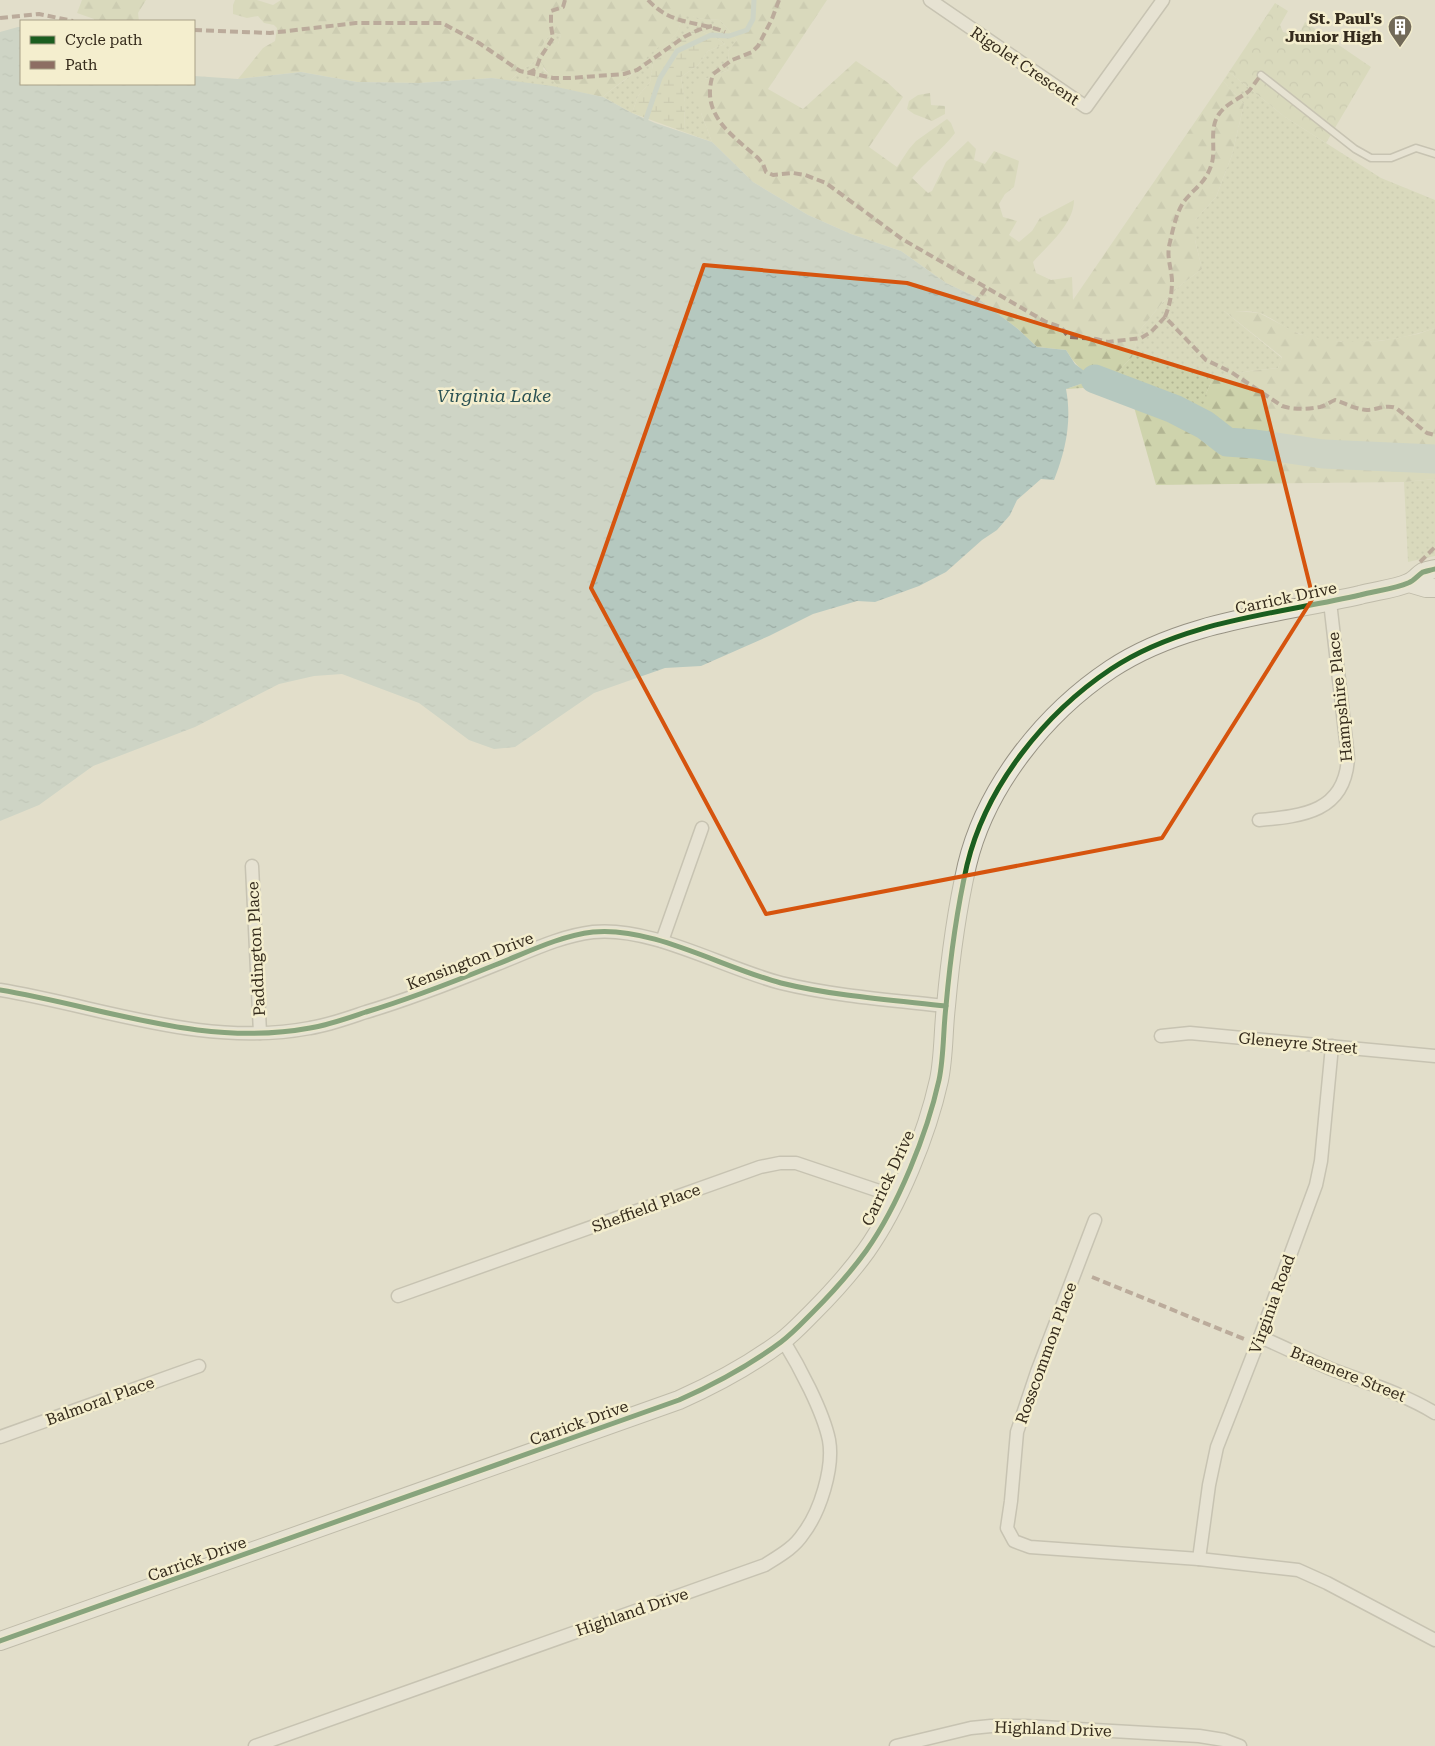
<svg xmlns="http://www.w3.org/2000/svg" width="1435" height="1746" font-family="'Roboto Serif',serif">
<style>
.grass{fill:url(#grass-dots)}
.forest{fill:url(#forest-firs)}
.wetland{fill:url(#wetland-marsh)}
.park{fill:url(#park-crowns)}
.water{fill:url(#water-ripples)}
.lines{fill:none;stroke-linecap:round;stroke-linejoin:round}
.stream{stroke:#b5c8bf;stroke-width:5}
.river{stroke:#b5c8bf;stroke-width:29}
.lane-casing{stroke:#a7a294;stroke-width:9}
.street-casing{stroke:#a7a294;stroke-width:15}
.secondary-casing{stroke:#979283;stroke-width:20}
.lane{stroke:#eae7db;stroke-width:6}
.street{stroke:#eae7db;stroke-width:12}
.secondary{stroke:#eae7db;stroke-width:18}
.quiet{stroke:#8d6e63;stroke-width:4;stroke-dasharray:8 4;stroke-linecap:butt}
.cycleway-casing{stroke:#f4eece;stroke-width:8}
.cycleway{stroke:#1b5e20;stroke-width:5}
.marked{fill:none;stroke:#d6540e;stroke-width:4;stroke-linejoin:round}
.labels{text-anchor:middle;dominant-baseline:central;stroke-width:5;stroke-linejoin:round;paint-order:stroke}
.poi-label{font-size:16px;font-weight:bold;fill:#352b1c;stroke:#f4eece;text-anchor:end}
.street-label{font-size:16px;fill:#352b1c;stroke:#f4eece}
.water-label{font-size:18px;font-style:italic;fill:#2b5254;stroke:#f4eece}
</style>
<defs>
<pattern id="grass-dots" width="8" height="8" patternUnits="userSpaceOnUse" patternTransform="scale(1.25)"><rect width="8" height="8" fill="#ced3ac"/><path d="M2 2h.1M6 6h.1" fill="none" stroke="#b2b593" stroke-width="1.8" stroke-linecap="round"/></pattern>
<pattern id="forest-firs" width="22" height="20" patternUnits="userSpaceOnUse" patternTransform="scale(1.25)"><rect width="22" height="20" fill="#ced3ac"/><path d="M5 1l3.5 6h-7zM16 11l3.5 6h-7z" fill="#b2b593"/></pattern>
<pattern id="wetland-marsh" width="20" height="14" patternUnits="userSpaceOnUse" patternTransform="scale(1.25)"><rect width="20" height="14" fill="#ced3ac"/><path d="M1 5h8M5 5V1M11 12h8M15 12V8" fill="none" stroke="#b2b593"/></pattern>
<pattern id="park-crowns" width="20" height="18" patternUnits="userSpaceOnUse" patternTransform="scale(1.25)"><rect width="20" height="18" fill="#ced3ac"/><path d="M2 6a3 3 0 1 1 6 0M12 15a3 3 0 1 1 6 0" fill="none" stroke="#b2b593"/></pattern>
<pattern id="water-ripples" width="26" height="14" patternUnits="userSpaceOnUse" patternTransform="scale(1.25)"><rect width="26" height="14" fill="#b5c8bf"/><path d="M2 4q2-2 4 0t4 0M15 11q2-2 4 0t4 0" fill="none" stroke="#9caca4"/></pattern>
</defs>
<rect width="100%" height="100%" fill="#e2deca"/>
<g class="grass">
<path d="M682,13L703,19L720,20L737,40L728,51L729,70L705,79L701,113L712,142L684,132L685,102L681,77L698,65L708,51L725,44L715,37L698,30L654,57L650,82L638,96L632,113L603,97C613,87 627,80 637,70C642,65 644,59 649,54C667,38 679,43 682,13Z"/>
<polygon points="555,33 561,35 558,44 543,69 553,78 559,88 510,81 520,71 533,63 546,39"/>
<path d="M1229,72L1285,117L1381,178L1435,200V328C1392,343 1343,348 1300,334C1285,330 1273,317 1259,313C1248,310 1235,312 1224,311L1282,358L1278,368L1250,371L1213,378L1205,396V425L1174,409L1141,396L1134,407L1083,388L1066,389L1095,379L1107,383L1132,357L1140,330L1162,303L1182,284L1202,269L1195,240V220L1216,197L1232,155L1244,104L1223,81Z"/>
<polygon points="1435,479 1435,556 1408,562 1404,482"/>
</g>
<g class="forest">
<polygon points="82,0 146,0 138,13 139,21 94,21 94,19 77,13"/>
<path d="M235,0H257L273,5L281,0H827L768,89L803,109L856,61L887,82L903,97L869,147L897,167L909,149L916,141L947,119L951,123L955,133C942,150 925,162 912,178L928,193L932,191L946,162L968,141L976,149L974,160L985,164L994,151L1019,161L1014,187L1005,194L999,204L1003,217L1017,221L1009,235L1019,242L1032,231L1040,218L1074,200C1074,224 1048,245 1033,262L1036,273L1051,280L1072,277L1073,300L1223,81L1244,104L1232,155L1216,197L1195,220V240L1202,269L1182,284L1162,303L1140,330L1132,357L1107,383C1087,376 1077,368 1066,350L1037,347L1018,329L976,297L946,283L901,251L851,234L808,215L753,182L712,142L692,89L705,79L729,70L728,51L737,40L720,20L703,19L682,14C679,43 667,38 649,55C644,59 642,66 637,70C626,80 613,87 603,97L559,88C552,77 544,71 540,58L549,46L558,44L561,35L555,33L546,39L533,63L520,71L510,81L492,78L419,83L357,82L301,72L238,79L263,48L275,41L277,28L274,25L264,23L258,16L247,18L233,14V5Z"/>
<polygon points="930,93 931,105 945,106 945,114 932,121 914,114 907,109 909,101 918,95"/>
<polygon points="1223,310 1259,313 1299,334 1341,342 1380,341 1418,334 1435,328 1435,479 1404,482 1156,485 1134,407 1141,396 1174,409 1204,425 1205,396 1213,378 1250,371 1278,368 1282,357"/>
</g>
<polygon class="wetland" points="698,30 715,37 725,44 708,51 698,65 681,77 685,102 684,132 632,113 638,96 650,82 654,57 684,37"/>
<polygon class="park" points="1275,3 1288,11 1280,25 1283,32 1293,34 1301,30 1305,22 1371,67 1326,143 1285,117 1229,72"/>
<path class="water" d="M18,27H21V84H194V76L238,79L301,72L357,82L419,83L492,78L552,86L603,97L632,113L655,123L712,142L753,182L808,215L851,234L901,251L946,283L976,297L1018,329L1037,347L1066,350L1075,364L1095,379L1066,389C1072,420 1066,450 1054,480L1041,479L1017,500L1010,515L997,530L982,540L946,572L919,586L875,602L857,601L813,614L769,636L701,666L665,668L594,693L515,747L494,749L469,740L419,703L342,674L314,676L279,684L195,727L93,766L39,805L0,821V32Z"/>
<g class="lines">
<polyline class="stream" points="646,119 660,78 677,51 711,35 729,36 747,30 753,19 754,0"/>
<polyline class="river" points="1095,379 1174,409 1205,425 1227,442 1255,444 1323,454 1435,459"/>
<defs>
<polyline id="lane" points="1261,75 1355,149 1371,158 1391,158 1416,148 1435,154"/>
<g id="street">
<polyline points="930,0 1086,107 1163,0"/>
<path d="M1259,820C1303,816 1345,812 1348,758L1330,602"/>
<polyline points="252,866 260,1033"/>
<polyline points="662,941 702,828"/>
<path d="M0,990C103,1007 204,1048 310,1028C329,1025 348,1018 366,1012C410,999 453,982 495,965C526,953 559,936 593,932C652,926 723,968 781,983C834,996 891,1000 946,1006"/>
<polyline points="1161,1036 1190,1033 1435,1056"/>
<polyline points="1095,1220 1037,1372 1017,1432 1011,1501 1007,1528 1014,1541 1030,1547 1199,1559 1298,1570 1327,1583 1435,1640"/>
<polyline points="398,1296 760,1167 780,1163 796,1163 897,1197"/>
<path d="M1260,1337C1284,1347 1307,1359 1331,1369C1367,1383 1402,1393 1435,1413"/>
<polyline points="0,1437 199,1366"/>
<polyline points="1199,1559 1209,1485 1217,1447 1260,1337 1316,1185 1321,1161 1332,1046"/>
<path d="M255,1746L765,1565C779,1556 794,1548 803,1534C820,1512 834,1468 829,1440C823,1411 799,1366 783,1340"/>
<polyline points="896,1746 971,1728 991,1726 1025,1726 1199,1736 1224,1740 1240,1746"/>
</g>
<g id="secondary">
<polyline points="1409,583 1426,588 1435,588"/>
<path d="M0,1641L679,1400C715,1384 750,1365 781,1342C793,1333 803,1322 813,1312C832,1293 850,1273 866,1251C898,1206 927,1134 939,1080C944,1056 943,1031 946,1006C950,961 957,909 967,865C986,786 1045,713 1111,669C1183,621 1277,614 1360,595C1374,591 1395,589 1408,583C1414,581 1418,575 1423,572C1424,572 1434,569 1435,569"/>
</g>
</defs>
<use href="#lane" class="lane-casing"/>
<use href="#street" class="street-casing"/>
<use href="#secondary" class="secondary-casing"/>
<use href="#lane" class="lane"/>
<use href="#street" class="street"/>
<use href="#secondary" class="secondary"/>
<g class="quiet">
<path d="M648,0C672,26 696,20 725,32"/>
<path d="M779,0L772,19L758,46L752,52L732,60L713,74C700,115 731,134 758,158L763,164L766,172L773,175L793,173L805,175L826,183L902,239L1046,322L1061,327L1067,335L1070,337L1096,339L1108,342L1141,338L1151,332L1165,317L1206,360L1231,372L1282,406C1294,410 1308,409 1320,407C1325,406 1330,402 1335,400C1347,404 1355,409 1367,410C1377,410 1386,404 1396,408L1427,433L1435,435"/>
<polyline points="0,18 39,14 73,21"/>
<polyline points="194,30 270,33 356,23 442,23 479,43 520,71 553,78 570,78 624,74 637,70 684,37 698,30 712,26"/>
<polyline points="528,73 536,69 540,58 553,38 551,26 551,11 563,7 565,0"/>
<polyline points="974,304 987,287"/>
<path d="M1165,317C1170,305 1172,293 1172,280C1171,265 1166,257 1170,242C1173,229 1177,209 1186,199C1196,187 1205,183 1211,166C1217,150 1208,129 1219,114C1227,103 1239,99 1249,91C1253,86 1257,80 1261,75"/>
<polyline points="1420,562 1435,547"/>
<polyline points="1092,1277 1244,1339"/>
</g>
<defs>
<g id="cycleway">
<path d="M0,990C103,1007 204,1048 310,1028C329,1025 348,1018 366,1012C410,999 453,982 495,965C526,953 559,936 593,932C652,926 723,968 781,983C834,996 891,1000 946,1006"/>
<path d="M0,1641L679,1400C715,1384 750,1365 781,1342C793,1333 803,1322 813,1312C832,1293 850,1273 866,1251C898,1206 927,1134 939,1080C944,1056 943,1031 946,1006C950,961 957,909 967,865C986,786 1045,713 1111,669C1183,621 1277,614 1360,595C1374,591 1395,589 1408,583C1414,581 1418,575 1423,572C1424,572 1434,569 1435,569"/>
</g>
</defs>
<use href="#cycleway" class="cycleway-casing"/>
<use href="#cycleway" class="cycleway"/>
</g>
<path d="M0 0H1435V1746H0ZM704,265L907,283L1262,392L1313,598L1162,838L766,914L591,588Z" fill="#e2deca" fill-opacity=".55" fill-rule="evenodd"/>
<path class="marked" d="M704,265L907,283L1262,392L1313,598L1162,838L766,914L591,588Z"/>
<defs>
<symbol id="building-pin" viewBox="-11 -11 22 30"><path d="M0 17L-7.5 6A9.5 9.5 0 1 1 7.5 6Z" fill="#726a59" stroke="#f4eece"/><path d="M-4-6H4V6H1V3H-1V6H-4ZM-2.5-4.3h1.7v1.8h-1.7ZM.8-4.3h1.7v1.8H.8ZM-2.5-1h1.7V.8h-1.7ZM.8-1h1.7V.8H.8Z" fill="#fff"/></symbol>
</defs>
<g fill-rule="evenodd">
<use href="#building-pin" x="1386" y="13" width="28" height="38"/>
</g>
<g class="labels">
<g class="poi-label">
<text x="1382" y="18">St. Paul's<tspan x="1382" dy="18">Junior High</tspan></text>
</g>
<g class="street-label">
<text transform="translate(1025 66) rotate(34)">Rigolet Crescent</text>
<text transform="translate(1286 598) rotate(-12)">Carrick Drive</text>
<text transform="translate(1340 697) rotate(-96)">Hampshire Place</text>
<text transform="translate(256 949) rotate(-93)">Paddington Place</text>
<text transform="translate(470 961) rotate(-21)">Kensington Drive</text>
<text transform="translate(1298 1043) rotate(5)">Gleneyre Street</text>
<text transform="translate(888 1178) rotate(-65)">Carrick Drive</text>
<text transform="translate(646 1208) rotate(-20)">Sheffield Place</text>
<text transform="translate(1272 1304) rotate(-70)">Virginia Road</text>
<text transform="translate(1046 1353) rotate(-70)">Rosscommon Place</text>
<text transform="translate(1348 1374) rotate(22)">Braemere Street</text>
<text transform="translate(100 1401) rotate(-20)">Balmoral Place</text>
<text transform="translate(579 1423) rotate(-20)">Carrick Drive</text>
<text transform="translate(197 1559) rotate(-20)">Carrick Drive</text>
<text transform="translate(632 1612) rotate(-19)">Highland Drive</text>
<text transform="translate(1053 1729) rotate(2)">Highland Drive</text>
</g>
<g class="water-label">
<text x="494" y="395">Virginia Lake</text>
</g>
</g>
<rect x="20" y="20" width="175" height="65" fill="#f4eece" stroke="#a8a087"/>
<rect x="30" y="36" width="25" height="8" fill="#1b5e20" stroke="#a8a087"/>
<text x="65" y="45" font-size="15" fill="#352b1c">Cycle path</text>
<rect x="30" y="61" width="25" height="8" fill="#8d6e63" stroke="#a8a087"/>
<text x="65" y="70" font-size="15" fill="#352b1c">Path</text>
</svg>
